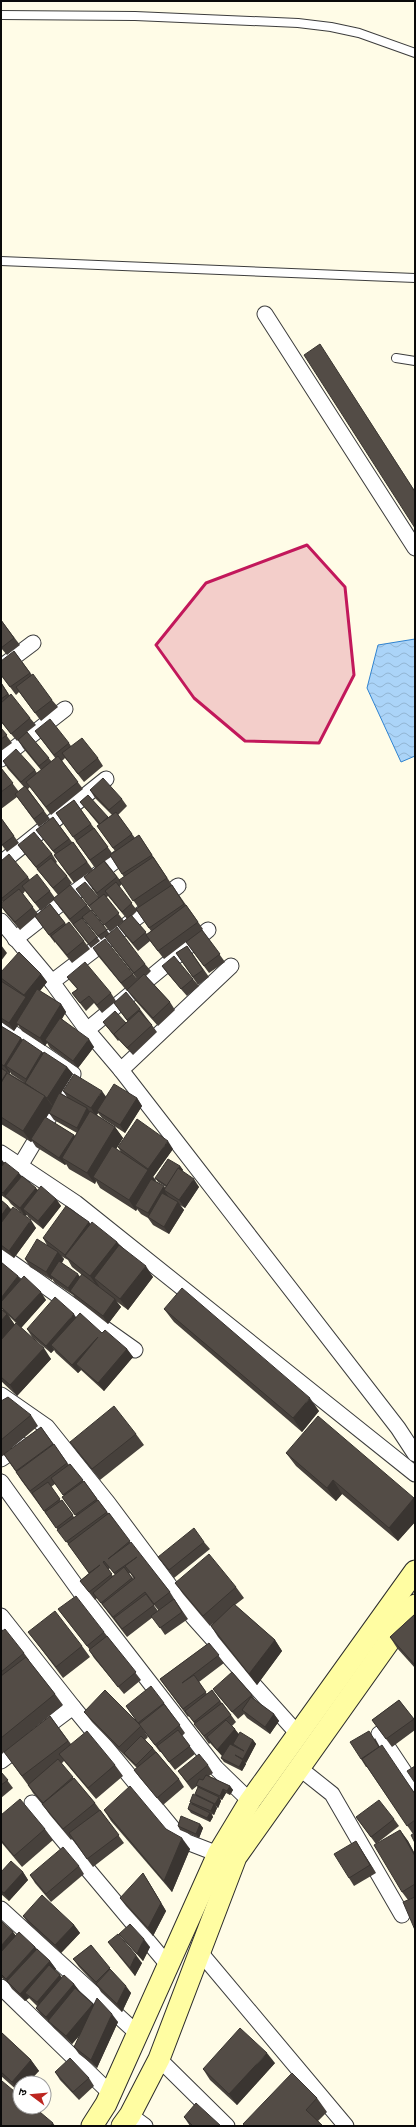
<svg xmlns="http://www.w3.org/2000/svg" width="416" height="2127" font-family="'IBM Plex Serif','Noto Sans Devanagari',serif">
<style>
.water{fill:url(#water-waves);stroke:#3083d0}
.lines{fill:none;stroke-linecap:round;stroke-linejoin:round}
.service-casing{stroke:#3d3d3d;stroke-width:10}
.minor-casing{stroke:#3d3d3d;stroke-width:17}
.secondary-casing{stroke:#2c2c2c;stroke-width:23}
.service{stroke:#fff;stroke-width:8}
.minor{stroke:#fff;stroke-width:15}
.secondary{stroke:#fffda2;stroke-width:21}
.wall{fill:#47413c;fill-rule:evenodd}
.shaded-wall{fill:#3a3531}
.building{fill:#534c46;stroke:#3a3531}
.marked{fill:#c2185b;fill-opacity:0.2;stroke:#c2185b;stroke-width:3;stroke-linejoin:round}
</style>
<defs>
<pattern id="water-waves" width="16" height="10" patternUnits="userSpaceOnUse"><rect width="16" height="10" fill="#abd4f8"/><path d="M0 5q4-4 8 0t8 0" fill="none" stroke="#92b5d3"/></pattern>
</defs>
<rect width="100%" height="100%" fill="#fffce7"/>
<polygon class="water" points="415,639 415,756 401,762 367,688 378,645"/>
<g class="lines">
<defs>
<g id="service">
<polyline points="1,15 135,16 298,23 331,27 359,33 415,53"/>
<polyline points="1,261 415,278"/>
<polyline points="396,358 415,361"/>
</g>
<g id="minor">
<polyline points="265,314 415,548"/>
<polyline points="1,667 33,643"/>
<polyline points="1,759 65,709"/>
<polyline points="1,863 106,779"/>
<polyline points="1,921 52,982 87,1030 121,1070 398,1428 415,1454"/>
<polyline points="15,939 129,850"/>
<polyline points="52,982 178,886"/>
<polyline points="1,1025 73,1074 72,1079 20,1166"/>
<polyline points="87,1030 208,930"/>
<polyline points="121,1070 231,966"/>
<polyline points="1,1153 76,1203 415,1474"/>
<polyline points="1,1255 135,1350"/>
<polyline points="1,1395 47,1427 108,1503 193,1617 298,1734"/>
<polyline points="1,1459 22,1445"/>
<polyline points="1,1482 89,1604 216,1768 250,1801"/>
<polyline points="1,1616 73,1707"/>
<polyline points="379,1734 415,1788"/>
<polyline points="1,1761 73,1707 179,1836 187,1842 218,1854"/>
<polyline points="298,1767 332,1794 402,1915"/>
<polyline points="32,1803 168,1965"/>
<polyline points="1,1909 138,2034"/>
<polyline points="199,1951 346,2126"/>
<polyline points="1,1987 110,2093"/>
<polyline points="159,2059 227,2126"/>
<polyline points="130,2115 145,2126"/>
</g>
<g id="secondary">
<polyline points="92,2126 106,2104 218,1854 250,1801 415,1571"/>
<polyline points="122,2126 130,2115 159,2059 236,1857 415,1605"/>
</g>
</defs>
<use href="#service" class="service-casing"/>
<use href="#minor" class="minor-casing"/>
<use href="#secondary" class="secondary-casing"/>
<use href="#service" class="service"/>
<use href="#minor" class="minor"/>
<use href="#secondary" class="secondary"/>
</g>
<g class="wall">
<polygon points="1,620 20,645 7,655 1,648"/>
<polygon points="14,651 32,675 52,700 58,707 41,721 19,692 16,695 1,675"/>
<polygon points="1,682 10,696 30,718 36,725 27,732 52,762 56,759 35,731 69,743 71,746 98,758 103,766 84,782 65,758 62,761 83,789 51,815 30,787 28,789 50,819 39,827 17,797 1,809 1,768 19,792 24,787 8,769 3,761 35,770 37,773 41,770 23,748 18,740 17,741 1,722"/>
<polygon points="1,728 12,743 1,751"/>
<path d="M90,790L122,799L127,806L118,815L135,838L139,835L172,885L203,929L202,930L225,962L209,973L186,942L164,959L150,941L138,951L124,934L118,926L127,919L108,896L106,898L124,921L110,932L76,889L99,898L84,877L95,868L56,813L74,800L112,853L115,851L97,826L99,825L80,802L88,795L108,818L112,815L95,798ZM111,857L124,877L120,880L105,861ZM122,884L138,907L136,909L119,887ZM137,911L151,931L147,934L132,916Z"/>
<polygon points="53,817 72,842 73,842 93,870 74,883 54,855 55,854 36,830"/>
<polygon points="1,818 19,843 7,852 1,844"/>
<polygon points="18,845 52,854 57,862 56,863 67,876 72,883 69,886 87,905 109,933 145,964 151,971 146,976 170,1002 175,1010 158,1026 133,998 127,990 127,991 98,956 93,948 133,974 138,980 105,937 101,940 84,919 83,920 100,941 91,948 59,907 54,900 41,911 25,891 23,894 38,914 50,904 66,924 84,941 90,949 72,963 55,942 55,943 35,917 20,930 5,912 1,906 3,902 1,900 1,861 28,877 30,880 50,891 55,898 58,895 24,853"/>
<polygon points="187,946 209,977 198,985 176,953"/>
<polygon points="162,966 193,979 199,986 187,996 167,973"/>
<polygon points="1,972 41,974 47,982 40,991 61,1004 66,1012 62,1019 94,1047 78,1068 50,1048 47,1043 45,1046 22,1031 18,1025 14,1031 1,1022"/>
<polygon points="67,977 111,993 116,1001 140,1009 157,1032 133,1055 119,1040 118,1041 103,1022 126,1023 128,1022 114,1003 102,1013 94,1003 86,1011 72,993 77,989"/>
<path d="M1,1026L21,1038L22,1040L67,1067L73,1074L61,1093L67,1097L63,1091L106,1097L137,1098L142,1106L125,1133L102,1118L98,1113L97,1115L115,1127L123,1138L116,1149L121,1152L118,1147L173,1149L153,1177L156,1180L155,1181L165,1188L166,1187L158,1182L155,1178L180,1166L183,1170L182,1171L199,1187L185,1208L180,1205L184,1210L169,1234L153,1225L148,1218L141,1214L137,1209L136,1211L100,1188L96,1181L95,1184L69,1169L66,1164L65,1165L36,1147L32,1141L31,1142L1,1124ZM7,1072L10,1074V1072L11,1074L25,1083ZM49,1113L54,1120L77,1133L75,1136L74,1135L46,1118Z"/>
<polygon points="1,1159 4,1163 38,1190 56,1199 61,1206 43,1229 28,1217 27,1215 25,1216 11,1204 8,1200 1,1195"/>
<polygon points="1,1200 8,1206 11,1209 36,1228 14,1258 1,1249"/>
<path d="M89,1222L90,1224L117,1242L120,1245L153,1277L128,1310L116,1301L121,1307L108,1324L75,1298L73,1295L55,1283L52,1279V1280L30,1267L25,1259L47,1245L43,1238ZM61,1256L68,1260L72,1267L82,1275L80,1277L62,1263L64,1259Z"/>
<path d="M1,1262L21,1280L46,1300L21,1328L51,1359L17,1396L1,1381V1309L3,1310L1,1308ZM9,1316L16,1323L15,1325Z"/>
<polygon points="164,1309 319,1411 302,1432 174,1322"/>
<polygon points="76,1317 127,1349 133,1357 104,1391 81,1370 78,1373 56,1353 54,1350 51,1353 32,1337 27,1329"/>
<path d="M1,1401L31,1415L38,1426L6,1453L41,1427L69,1465L70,1464L83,1481H84L98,1500L108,1513H109L130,1542L170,1592L175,1600L188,1619L165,1635L153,1617L127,1637L97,1598L95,1600L80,1581L89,1573L63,1537L21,1480L16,1472L4,1455L1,1457ZM55,1484L64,1496L62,1497L76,1516L74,1517L62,1500L61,1501L51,1487ZM110,1568L115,1575L113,1576L108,1570ZM130,1573L134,1579L129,1574ZM150,1600L159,1611H158Z"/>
<polygon points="136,1434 144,1445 100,1480 78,1453 70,1442"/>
<polygon points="286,1453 414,1498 415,1499 415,1522 398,1541 342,1494 336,1501 296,1466"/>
<polygon points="204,1542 210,1549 174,1578 158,1557"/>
<polygon points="175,1583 236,1587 244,1598 235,1605 275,1640 282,1651 257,1685 218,1637 211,1626 215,1622 210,1626 183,1594"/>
<polygon points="58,1609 104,1632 141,1680 124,1694 94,1658 89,1650 90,1650"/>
<polygon points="415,1614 415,1668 397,1648 390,1637"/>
<polygon points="1,1632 24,1653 29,1660 29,1661 55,1694 63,1705 21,1739 50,1716 71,1744 115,1765 123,1776 96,1799 64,1761 61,1764 95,1803 124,1843 93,1867 72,1839 71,1840 50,1815 42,1804 33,1793 28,1785 4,1752 2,1754 1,1752"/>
<polygon points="28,1632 82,1646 90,1657 63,1678 36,1642"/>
<polygon points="209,1643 224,1663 199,1682 207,1694 212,1690 231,1715 236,1722 232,1726 239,1734 253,1740 256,1744 246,1763 245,1762 246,1764 242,1771 224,1762 221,1758 222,1756 210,1743 209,1744 189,1716 188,1717 160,1679"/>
<polygon points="213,1689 252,1695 256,1701 274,1714 279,1721 270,1734 247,1718 244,1714 238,1719 218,1696"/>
<polygon points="399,1700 415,1721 415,1730 392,1747 372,1720"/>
<polygon points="164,1703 185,1733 182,1736 195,1754 175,1770 161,1752 160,1752 144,1731 126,1706"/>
<polygon points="84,1712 141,1726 148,1737 145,1740 153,1748 179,1779 184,1787 163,1805 140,1778 134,1770 137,1768 127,1758 92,1722"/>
<polygon points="375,1738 380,1747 415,1793 415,1843 413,1834 367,1767 366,1767 361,1759"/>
<polygon points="208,1765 213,1773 209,1776 230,1786 233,1790 230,1795 226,1793 222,1800 220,1799 221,1801 218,1808 216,1806 217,1808 214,1815 212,1814 213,1817 210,1822 191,1813 188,1809 192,1804 190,1802 196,1795 195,1794 198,1788 197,1786 192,1790 178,1771"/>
<polygon points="1,1772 13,1788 1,1798"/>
<polygon points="104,1810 166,1829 190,1849 172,1892 111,1821"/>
<polygon points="1,1815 45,1829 53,1840 22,1867 1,1842"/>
<polygon points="356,1817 394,1819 399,1826 376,1844"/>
<polygon points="200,1824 203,1828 199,1838 180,1830 178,1826"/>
<polygon points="400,1830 408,1841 415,1854 415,1930 408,1900 402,1892"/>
<polygon points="356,1841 376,1873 354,1886 349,1878"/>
<polygon points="79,1866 84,1874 51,1902 35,1883 30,1875"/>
<polygon points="1,1872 23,1872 28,1880 9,1901 1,1894"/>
<polygon points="148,1881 166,1911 153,1936 126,1906 120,1898"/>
<polygon points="23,1916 74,1925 80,1933 61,1953 28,1923"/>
<polygon points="1,1921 13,1932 16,1936 35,1947 37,1949 50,1961 56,1969 55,1970 60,1975 62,1978 74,1984 80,1992 94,2005 118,2022 97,2068 79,2054 74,2047 80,2035 72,2044 54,2028 50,2023 41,2015 36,2008 37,2006 29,1998 25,2001 12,1989 8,1983 1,1977"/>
<polygon points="119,1934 150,1947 143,1961 125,1941"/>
<polygon points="108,1942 142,1963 135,1976 114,1950"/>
<polygon points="91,1945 110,1969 131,1993 122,2012 101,1992 98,1987 79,1967 73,1959"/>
<polygon points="1,2032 31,2060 39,2071 20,2083 20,2092 19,2092 1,2076"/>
<polygon points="275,2063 237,2105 210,2080 203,2069"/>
<polygon points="55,2072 89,2078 94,2086 79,2100 60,2080"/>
<polygon points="317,2098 327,2112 318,2121 323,2126 244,2126 243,2124"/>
<polygon points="184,2117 221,2126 190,2126"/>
</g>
<g class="shaded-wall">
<polygon points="320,344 329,358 415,491 415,492"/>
<polygon points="1,945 7,953 1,961"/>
<polygon points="41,974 47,982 30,1003 24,995"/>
<polygon points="26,997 31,1005 16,1023 18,1025 14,1031 9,1023"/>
<polygon points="61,1004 66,1012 47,1042 45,1040 47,1043 45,1046 40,1038"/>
<polygon points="21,1038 26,1046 6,1066 10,1072 10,1074 4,1066"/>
<polygon points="89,1039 94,1047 78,1068 73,1061"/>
<polygon points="42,1052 48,1059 31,1086 26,1079"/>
<polygon points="67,1067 73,1074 53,1106 47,1098"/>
<polygon points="102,1091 107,1098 97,1111 98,1113 96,1116 91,1108"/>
<polygon points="45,1096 53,1107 32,1140 31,1139 32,1141 31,1142 23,1131"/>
<polygon points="137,1098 142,1106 125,1133 120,1125"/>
<polygon points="87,1108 93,1116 82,1136 77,1128"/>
<polygon points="115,1127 123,1138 97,1180 93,1177 96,1181 95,1184 87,1173"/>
<polygon points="74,1135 79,1143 62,1158 66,1164 65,1165 59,1158"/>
<polygon points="168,1141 173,1149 153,1177 156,1180 138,1208 135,1206 137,1209 136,1211 129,1200 148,1169"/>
<polygon points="1,1159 7,1166 1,1174"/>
<polygon points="180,1166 183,1170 170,1190 167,1186"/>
<polygon points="19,1173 25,1181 6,1197 3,1193"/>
<polygon points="194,1179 199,1187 185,1208 179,1200"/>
<polygon points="164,1186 169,1194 164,1190 168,1196 154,1221 148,1213"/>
<polygon points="36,1188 42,1196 23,1209 27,1215 25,1216 20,1208"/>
<polygon points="56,1199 61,1206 43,1229 38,1221"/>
<polygon points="178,1202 184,1210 169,1234 164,1227"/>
<polygon points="8,1206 14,1213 1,1231 1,1216"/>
<polygon points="31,1220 36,1228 14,1258 9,1251"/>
<polygon points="89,1222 94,1230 65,1255"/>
<polygon points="117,1242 125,1253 94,1278 99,1286 98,1287 90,1276"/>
<polygon points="58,1252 64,1259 53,1278 50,1275 52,1279 52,1280 46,1272"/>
<polygon points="146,1266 153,1277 128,1310 120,1299"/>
<polygon points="78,1274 83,1281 70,1291 68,1288"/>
<polygon points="18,1276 24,1284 1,1305 1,1298"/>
<polygon points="41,1292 46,1300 21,1328 15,1320"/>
<polygon points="115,1299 121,1307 108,1324 103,1316"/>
<polygon points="7,1314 15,1325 1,1341 1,1321"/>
<polygon points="74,1314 79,1322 51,1345 54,1350 51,1353 46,1346"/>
<polygon points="98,1337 76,1364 81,1370 78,1373 72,1365"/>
<polygon points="44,1348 51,1359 17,1396 10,1385"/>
<polygon points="127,1349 133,1357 104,1391 98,1383"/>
<polygon points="310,1398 319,1411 302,1432 293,1418"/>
<polygon points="333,1480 342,1494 336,1501 327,1488"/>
<polygon points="414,1498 415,1499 415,1522 398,1541 389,1528"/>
<polygon points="275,1640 282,1651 257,1685 249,1674"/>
<polygon points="274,1714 279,1721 270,1734 265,1727"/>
<polygon points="235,1729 240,1737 223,1757 217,1750"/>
<polygon points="253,1740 256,1744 246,1763 243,1759"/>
<polygon points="243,1760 246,1764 242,1771 239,1767"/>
<polygon points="230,1786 233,1790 230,1795 227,1791"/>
<polygon points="223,1789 226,1793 222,1800 220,1796"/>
<polygon points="219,1797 221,1801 218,1808 215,1804"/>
<polygon points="214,1804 217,1808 214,1815 211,1811"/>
<polygon points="210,1813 213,1817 210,1822 207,1818"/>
<polygon points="200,1824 203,1828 199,1838 196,1834"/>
<polygon points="400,1830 408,1841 415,1854 415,1856"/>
<polygon points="182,1838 190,1849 172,1892 164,1881"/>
<polygon points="356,1841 376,1873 370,1865"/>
<polygon points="23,1872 28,1880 9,1901 4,1893"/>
<polygon points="143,1873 148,1881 166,1911 153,1936 148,1928"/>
<polygon points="74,1925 80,1933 61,1953 55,1945"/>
<polygon points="13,1932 19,1940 1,1959 1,1946"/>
<polygon points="144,1939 150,1947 143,1961 137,1954"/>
<polygon points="35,1947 41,1954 12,1986 6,1979"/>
<polygon points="136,1955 142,1963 135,1976 130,1968"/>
<polygon points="50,1961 56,1969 30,1997 25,1993 29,1998 25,2001 20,1994"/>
<polygon points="60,1975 66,1982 42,2010 37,2002"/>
<polygon points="74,1984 80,1992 50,2022 46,2017"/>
<polygon points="126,1986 131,1993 122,2012 117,2004"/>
<polygon points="93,2004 99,2012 72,2044 66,2036"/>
<polygon points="112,2014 118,2022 97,2068 91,2060"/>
<polygon points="267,2053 275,2063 237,2105 229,2094"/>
<polygon points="31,2060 39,2071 28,2083 20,2083 20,2092 19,2092 12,2082"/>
<polygon points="53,2123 55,2126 50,2126"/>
</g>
<g class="building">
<polygon points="320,344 415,492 415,528 304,355"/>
<polygon points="1,620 14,638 1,648"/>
<polygon points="14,651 30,673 10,687 1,675 1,661"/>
<polygon points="33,674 52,700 35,713 16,687"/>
<polygon points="1,683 8,694 1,699"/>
<polygon points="11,694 30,718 11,734 1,721 1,703"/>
<polygon points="50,719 69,743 54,755 35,731"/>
<polygon points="1,728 7,735 1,739"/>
<polygon points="27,732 49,758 39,766 18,740"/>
<polygon points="82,738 98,758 78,774 62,753"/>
<polygon points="16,749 35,770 21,782 3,761"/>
<polygon points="58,756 78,782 46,807 26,782"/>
<polygon points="1,768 13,783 1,792"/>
<polygon points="103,778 122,799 109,810 90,790"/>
<polygon points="25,786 44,811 34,819 15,794"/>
<polygon points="88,795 108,817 100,824 80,802"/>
<polygon points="74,800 91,824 73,837 56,813"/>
<polygon points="116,812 132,834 113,848 97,826"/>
<polygon points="53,817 69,839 53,851 36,830"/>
<polygon points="1,818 14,836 2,845 1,844"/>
<polygon points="94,828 108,847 90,860 76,841"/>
<polygon points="34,832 52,854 36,867 18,845"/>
<polygon points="139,835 152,855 122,874 110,855"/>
<polygon points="73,842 87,862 69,875 54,855"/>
<polygon points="9,854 28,877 1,899 1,861"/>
<polygon points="153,857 167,878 133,901 119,880"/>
<polygon points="51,858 67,876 53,888 37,869"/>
<polygon points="104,861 117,877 97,893 84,877"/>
<polygon points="37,874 50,891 35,903 22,886"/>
<polygon points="85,882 99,898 89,906 76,889"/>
<polygon points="116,882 132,903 122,912 105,891"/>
<polygon points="70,885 87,905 70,919 53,899"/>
<polygon points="172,885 184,904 149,928 136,909"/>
<polygon points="19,889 33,907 15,922 1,906 1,903"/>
<polygon points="104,894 119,913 104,925 89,906"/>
<polygon points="50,904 65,923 49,935 35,916"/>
<polygon points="186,905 198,922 158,951 146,935"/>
<polygon points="91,910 107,930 98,936 82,917"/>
<polygon points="131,915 146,932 133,943 118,926"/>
<polygon points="82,918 97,937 89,944 73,924"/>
<polygon points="69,922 84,941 67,955 51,936"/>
<polygon points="117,927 145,964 134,973 105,937"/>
<polygon points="202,930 220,954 204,966 186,942"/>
<polygon points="105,939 133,974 121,983 93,948"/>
<polygon points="187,946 203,970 193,977 176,953"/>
<polygon points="19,952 41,974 24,995 1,978 1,972"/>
<polygon points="174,956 193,979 181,989 162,966"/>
<polygon points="85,962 111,993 97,1005 89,996 80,1003 72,993 78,989 67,977"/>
<polygon points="144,974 170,1002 153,1018 127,990"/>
<polygon points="1,981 26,997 9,1023 1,1018"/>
<polygon points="37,989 61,1004 40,1038 16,1023"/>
<polygon points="126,992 140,1009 127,1020 114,1003"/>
<polygon points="115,1011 126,1023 114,1034 116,1036 116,1037 103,1022"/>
<polygon points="139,1011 152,1025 127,1048 114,1034"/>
<polygon points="60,1018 89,1039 73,1061 45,1040"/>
<polygon points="1,1026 21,1038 4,1066 1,1064"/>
<polygon points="23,1039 42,1052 26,1079 6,1066"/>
<polygon points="44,1052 67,1067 47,1098 25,1083"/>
<polygon points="1,1068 7,1072 1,1082"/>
<polygon points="7,1073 45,1096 23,1131 1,1117 1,1083"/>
<polygon points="74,1074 102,1091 91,1108 63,1091"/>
<polygon points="114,1084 137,1098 120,1125 97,1111"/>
<polygon points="59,1093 87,1108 77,1128 49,1113"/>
<polygon points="90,1111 115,1127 87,1173 62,1158"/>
<polygon points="45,1117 74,1135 59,1158 31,1139"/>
<polygon points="137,1119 168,1141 148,1169 118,1147"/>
<polygon points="112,1146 148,1170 129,1200 93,1177"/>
<polygon points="168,1159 180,1166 167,1186 155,1178"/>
<polygon points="5,1162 19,1173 3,1193 1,1191 1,1167"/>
<polygon points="178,1168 194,1179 179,1200 164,1190"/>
<polygon points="22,1176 36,1188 20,1208 5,1196"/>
<polygon points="151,1179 164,1186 148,1213 135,1206"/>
<polygon points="41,1186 56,1199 38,1221 23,1209"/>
<polygon points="162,1193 178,1202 164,1227 148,1217"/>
<polygon points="1,1200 8,1206 1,1216"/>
<polygon points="66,1206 89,1222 65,1255 43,1238"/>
<polygon points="13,1207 31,1220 9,1251 1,1245 1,1223"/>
<polygon points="92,1222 117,1242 90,1276 65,1256"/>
<polygon points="37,1239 58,1252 46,1272 25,1259"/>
<polygon points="119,1245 146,1266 120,1299 94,1278"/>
<polygon points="59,1261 78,1274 68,1288 50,1275"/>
<polygon points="1,1262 18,1276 1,1298"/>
<polygon points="82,1274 115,1299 103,1316 70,1291"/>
<polygon points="24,1276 41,1292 15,1320 1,1307 1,1302"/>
<polygon points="182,1288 310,1398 293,1418 164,1309"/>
<polygon points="55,1297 74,1314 46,1346 27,1329"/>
<polygon points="1,1309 7,1314 1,1321"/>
<polygon points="80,1313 102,1333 105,1330 127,1349 98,1383 76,1364 98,1337 72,1365 51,1345"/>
<polygon points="16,1323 44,1348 10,1385 1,1377 1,1340"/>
<polygon points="8,1397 31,1415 1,1440 1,1401"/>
<polygon points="114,1406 136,1434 92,1469 70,1442"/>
<polygon points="318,1416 414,1498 389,1528 333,1480 327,1488 286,1453"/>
<polygon points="41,1427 53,1444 16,1471 4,1454"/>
<polygon points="54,1444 67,1463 30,1491 16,1472"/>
<polygon points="70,1464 83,1480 63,1495 51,1478"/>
<polygon points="84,1481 97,1499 75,1515 62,1497"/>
<polygon points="48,1482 60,1499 44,1511 32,1493"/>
<polygon points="62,1500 73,1515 56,1528 45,1512"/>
<polygon points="98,1500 107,1512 66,1542 57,1530"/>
<polygon points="109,1513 130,1541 108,1559 131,1542 170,1592 154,1604 145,1592 113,1617 102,1604 135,1578 125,1566 137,1557 114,1573 104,1561 103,1562 112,1574 89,1592 80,1581 100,1565 89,1573 68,1544"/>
<polygon points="194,1528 204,1542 169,1570 158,1557"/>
<polygon points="209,1554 236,1587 203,1616 175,1583"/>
<polygon points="124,1567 132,1578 101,1603 93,1593"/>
<polygon points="146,1594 154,1605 122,1629 114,1618"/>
<polygon points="76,1596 104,1632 87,1646 58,1609"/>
<polygon points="174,1599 182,1612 160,1628 151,1616"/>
<polygon points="234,1604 275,1640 249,1674 211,1626"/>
<polygon points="55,1611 82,1646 56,1667 28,1632"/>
<polygon points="415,1614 415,1665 390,1637"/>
<polygon points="5,1629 24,1653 1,1672 1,1632"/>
<polygon points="107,1636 136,1672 118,1687 89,1650"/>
<polygon points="209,1643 219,1655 182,1683 194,1675 206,1692 183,1709 160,1679"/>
<polygon points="26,1657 55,1694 1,1738 1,1676"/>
<polygon points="232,1672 252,1695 232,1712 213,1689"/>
<polygon points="151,1686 164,1703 138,1723 126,1706"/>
<polygon points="105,1690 141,1726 119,1747 84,1712"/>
<polygon points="212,1690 220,1701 194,1722 185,1711"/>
<polygon points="251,1697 274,1714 265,1727 242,1710"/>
<polygon points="399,1700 414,1719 386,1739 372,1720"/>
<polygon points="222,1703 231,1715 204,1736 194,1724"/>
<polygon points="164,1704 180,1725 155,1745 139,1724"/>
<polygon points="50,1716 68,1741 22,1776 4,1752"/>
<polygon points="226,1720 235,1729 217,1750 207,1737"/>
<polygon points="178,1730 190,1746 169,1762 157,1746"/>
<polygon points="87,1731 115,1765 88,1788 59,1754"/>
<polygon points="369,1731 379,1747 361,1759 350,1742"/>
<polygon points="240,1732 253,1740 243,1759 235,1755 243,1760 239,1767 221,1758 230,1744 244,1751 233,1744"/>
<polygon points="141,1736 153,1748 136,1765 124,1753"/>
<polygon points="382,1745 415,1794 415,1820 407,1826 362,1759"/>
<polygon points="156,1752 179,1779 157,1798 134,1770"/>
<polygon points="199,1754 208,1765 187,1782 178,1771"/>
<polygon points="58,1759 73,1777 43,1803 28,1785"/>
<polygon points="415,1766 415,1783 407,1771"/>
<polygon points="1,1772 8,1780 1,1785"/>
<polygon points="206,1775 230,1786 227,1791 223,1789 220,1796 196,1785 199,1779 203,1780"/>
<polygon points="74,1778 95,1803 63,1829 42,1804"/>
<polygon points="130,1786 166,1829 182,1838 164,1881 104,1810"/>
<polygon points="198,1787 219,1797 215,1804 195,1794"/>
<polygon points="193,1794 214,1804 211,1811 190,1802"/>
<polygon points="20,1799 45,1829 14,1856 1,1840 1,1815"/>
<polygon points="379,1800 394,1819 371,1837 356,1817"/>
<polygon points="190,1803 210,1813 207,1818 188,1809"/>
<polygon points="100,1810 119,1835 87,1859 69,1833"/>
<polygon points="181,1816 200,1824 196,1834 178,1826"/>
<polygon points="400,1830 415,1856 415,1884 402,1892 374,1845"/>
<polygon points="415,1833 415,1843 411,1835"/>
<polygon points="356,1841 370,1865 349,1878 334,1854"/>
<polygon points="63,1847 79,1866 46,1894 30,1875"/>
<polygon points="11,1861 23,1872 4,1893 1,1891 1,1872"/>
<polygon points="143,1873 161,1903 148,1928 120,1898"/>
<polygon points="42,1895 74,1925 55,1945 23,1916"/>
<polygon points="415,1897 415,1930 403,1902"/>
<polygon points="1,1921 13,1932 1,1946"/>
<polygon points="130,1924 144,1939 137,1954 119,1934"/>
<polygon points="19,1932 35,1947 6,1979 1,1974 1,1952"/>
<polygon points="118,1934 136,1955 130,1968 108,1942"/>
<polygon points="91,1945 110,1968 96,1982 73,1959"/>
<polygon points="37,1949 50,1961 20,1994 7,1981"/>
<polygon points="49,1965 60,1975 37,2002 25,1993"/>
<polygon points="110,1969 126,1986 117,2004 96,1984"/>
<polygon points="64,1975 74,1984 46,2017 36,2008"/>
<polygon points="75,1988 93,2004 66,2036 48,2021"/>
<polygon points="97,1998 112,2014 91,2060 74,2047"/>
<polygon points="240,2028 267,2053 229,2094 203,2069"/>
<polygon points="1,2032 31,2060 12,2082 1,2072"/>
<polygon points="70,2058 89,2078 73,2092 55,2072"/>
<polygon points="292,2073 317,2098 306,2110 323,2126 245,2126 243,2124"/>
<polygon points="2,2081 20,2096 20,2107 34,2107 53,2123 50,2126 1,2126 1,2082"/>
<polygon points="196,2103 221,2126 193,2126 184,2117"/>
</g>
<path class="marked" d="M307,545L345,587L354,675L319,743L245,741L194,698L156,645L206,583Z"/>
<rect width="416" height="2127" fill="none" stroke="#0a0a0a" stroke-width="4"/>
<g transform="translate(32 2095) rotate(286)"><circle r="19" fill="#ffffff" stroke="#9d9d9d"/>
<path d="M0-3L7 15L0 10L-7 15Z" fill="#bd2620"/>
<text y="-6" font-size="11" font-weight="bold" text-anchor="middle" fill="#0a0a0a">उ</text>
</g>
</svg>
